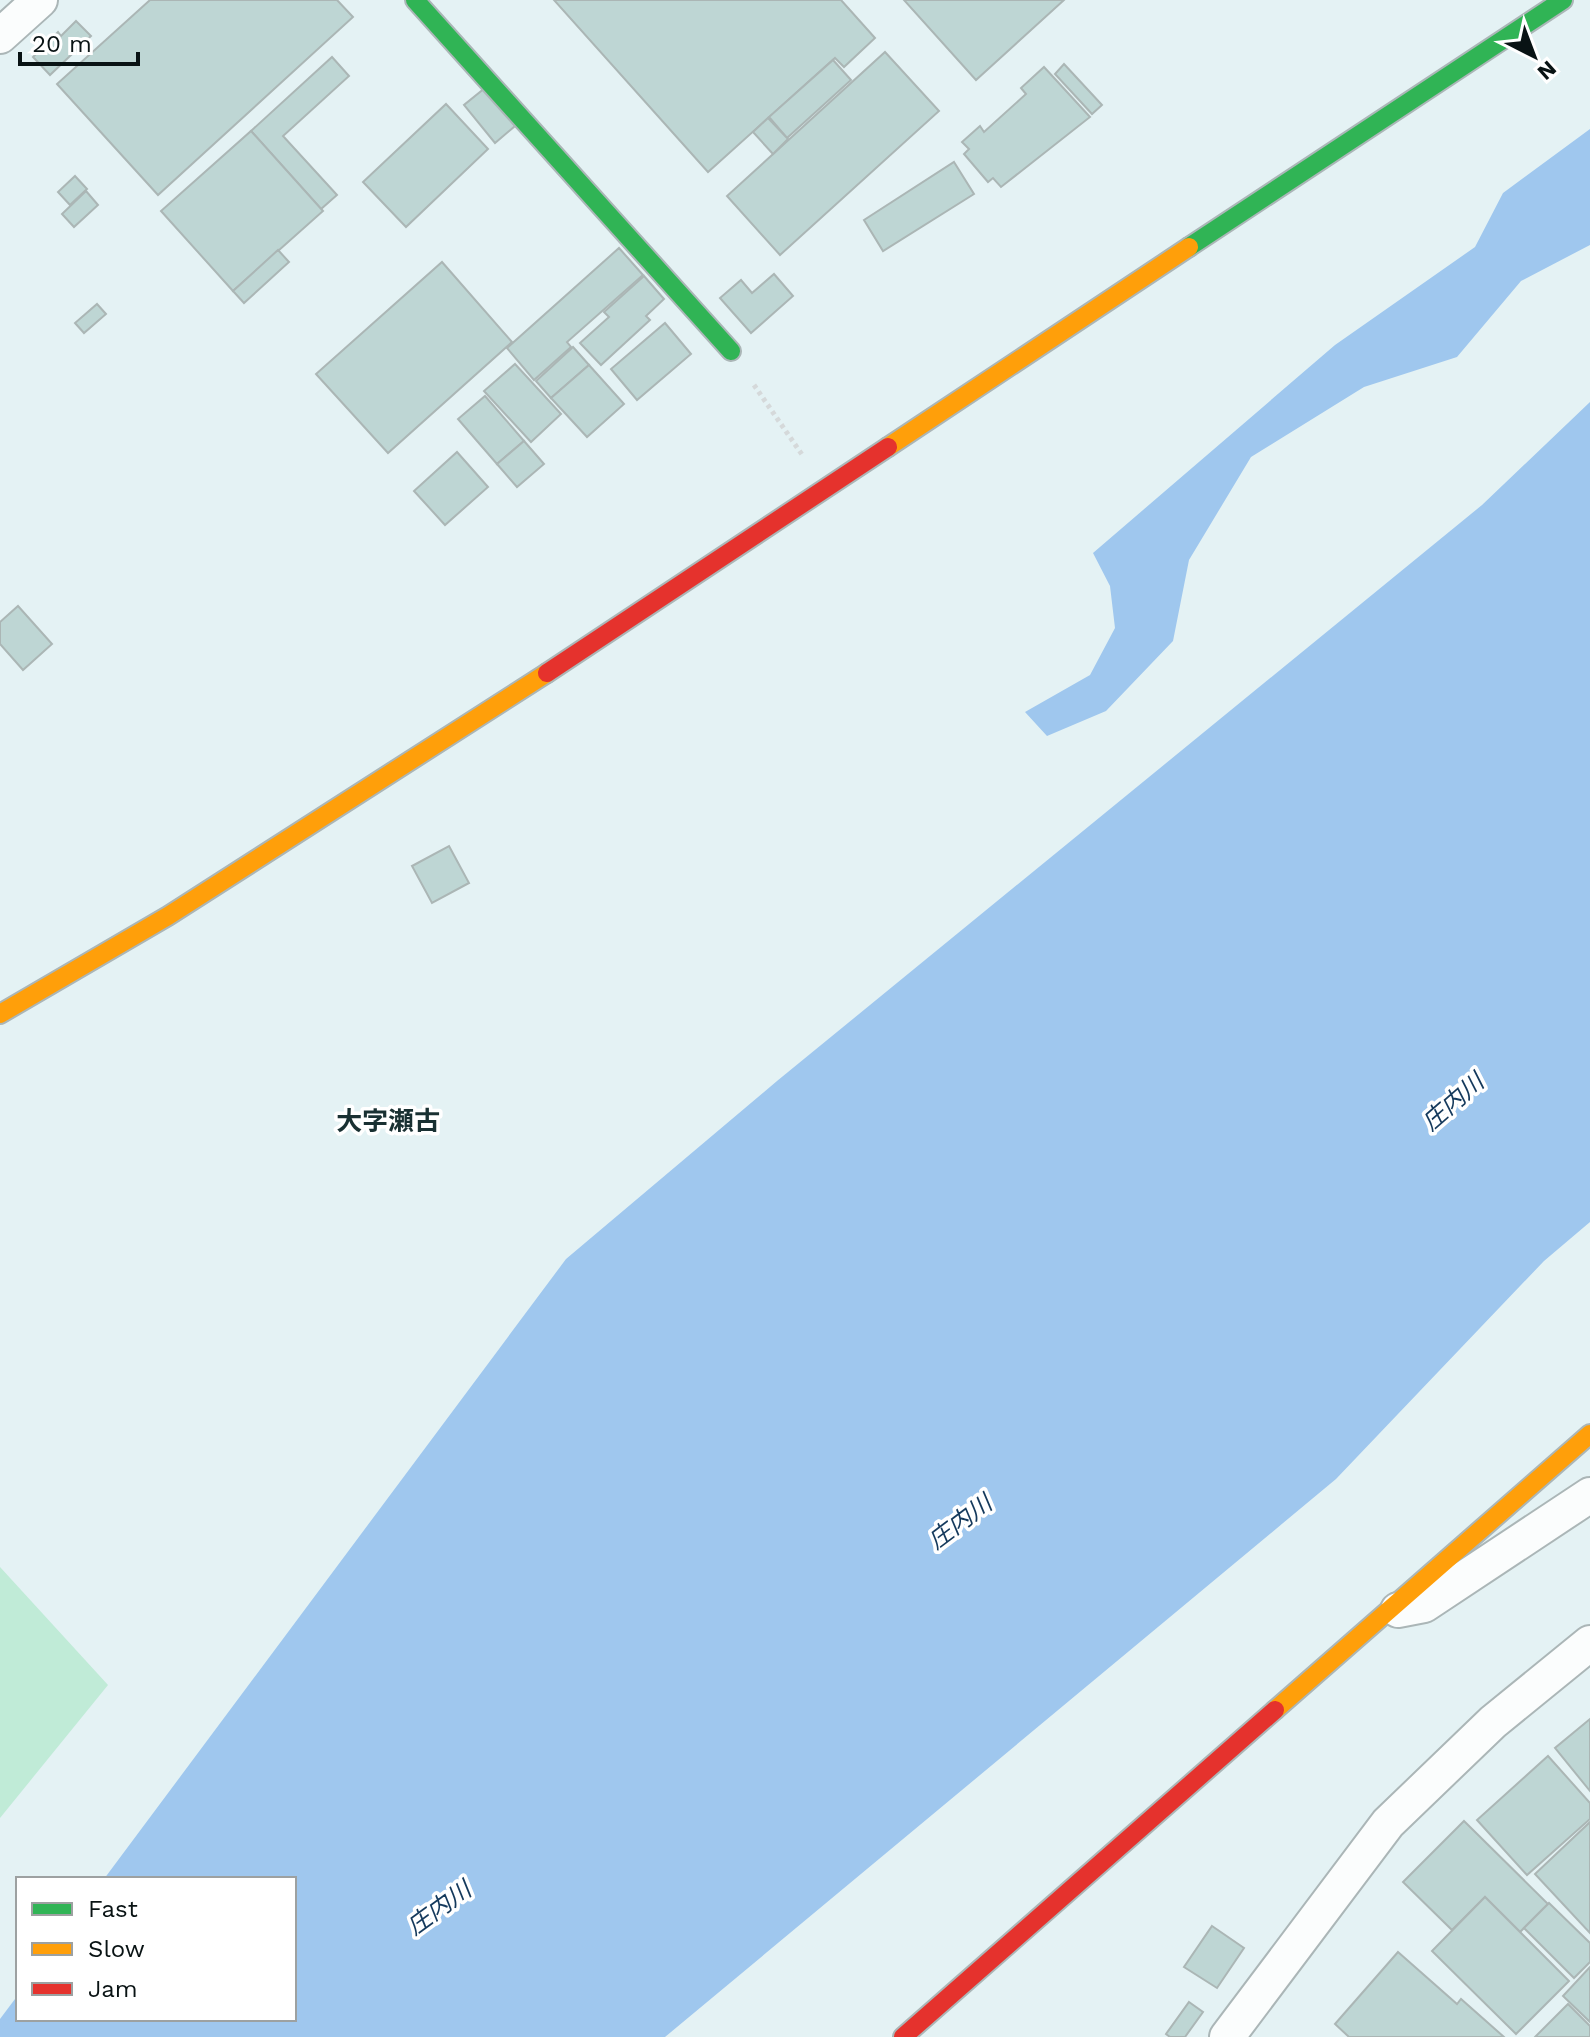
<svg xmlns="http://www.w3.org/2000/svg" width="1590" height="2037" font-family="'Work Sans','Noto Sans JP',sans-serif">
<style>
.green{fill:#c0ebd7}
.water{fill:#9fc7ee}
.building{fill:#bed6d4;stroke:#abb6b5;stroke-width:2}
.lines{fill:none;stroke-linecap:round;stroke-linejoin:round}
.street-casing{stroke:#abb6b7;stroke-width:38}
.fast-casing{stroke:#abb6b7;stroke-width:22}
.slow-casing{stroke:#abb6b7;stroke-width:22}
.jam-casing{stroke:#abb6b7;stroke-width:22}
.path{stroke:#d5d9da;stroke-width:5;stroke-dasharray:4 4;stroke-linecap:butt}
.street{stroke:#fbfdfd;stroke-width:34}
.fast{stroke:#30b455;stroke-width:18}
.slow{stroke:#ff9f0a;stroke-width:18}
.jam{stroke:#e5322d;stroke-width:18}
.labels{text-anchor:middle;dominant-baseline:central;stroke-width:7;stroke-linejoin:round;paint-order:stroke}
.water-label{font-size:24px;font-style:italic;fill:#14395c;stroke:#fff}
.quarter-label{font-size:26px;font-weight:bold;fill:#193032;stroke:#fff}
</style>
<rect width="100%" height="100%" fill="#e4f2f4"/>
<polygon class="green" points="0,1567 108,1685 0,1818"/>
<g class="water">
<polygon points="1590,129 1590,245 1521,281 1457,357 1364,387 1251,457 1189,560 1173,641 1106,711 1047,736 1025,712 1090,675 1115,628 1110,586 1093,553 1335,345 1475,247 1503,193"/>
<polygon points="1590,402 1590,1222 1544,1261 1336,1479 665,2037 0,2037 0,2019 18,1995 18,2019 294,2019 294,1879 104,1879 566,1259 777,1081 1482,505"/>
</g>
<g class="building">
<polygon points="150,0 337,0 353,17 158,195 57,84"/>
<polygon points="554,0 841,0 875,38 844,67 835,58 708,172"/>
<polygon points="904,0 1064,0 976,80"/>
<polygon points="76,21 91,36 50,75 33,57 58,32 61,36"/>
<polygon points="885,52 939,111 780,255 727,196"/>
<polygon points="332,57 349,76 283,136 337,195 321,209 251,131"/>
<polygon points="833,60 851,80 787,138 769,117"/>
<polygon points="1064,64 1102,105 1092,114 1055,74"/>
<polygon points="1044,67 1090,117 1001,187 993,178 988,182 964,154 969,149 962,142 980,126 984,132 1026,94 1021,88"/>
<polygon points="485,88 515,126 495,143 464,105"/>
<polygon points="446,104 488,149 406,227 363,182"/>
<polygon points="768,118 788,139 773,154 753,132"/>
<polygon points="251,131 323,211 233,291 161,211"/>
<polygon points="954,162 974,194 883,251 864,220"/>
<polygon points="75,176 87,189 70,205 58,192"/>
<polygon points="86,191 98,205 74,227 62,214"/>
<polygon points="619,248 643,275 567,342 571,347 534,380 507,348"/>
<polygon points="278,250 289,262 244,303 233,291"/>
<polygon points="442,262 512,342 388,453 316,374"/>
<polygon points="774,274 793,296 751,333 720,298 741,280 752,293"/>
<polygon points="644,276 664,299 646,316 650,320 601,365 580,343 609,317 604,312"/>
<polygon points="97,304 106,314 84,333 75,323"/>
<polygon points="665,323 691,354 637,400 611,369"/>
<polygon points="573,347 589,365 551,398 536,381"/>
<polygon points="515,364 561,414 531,442 484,391"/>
<polygon points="589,365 624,404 587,437 551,398"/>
<polygon points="485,396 524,441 497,464 458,419"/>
<polygon points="524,441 544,464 517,487 497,464"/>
<polygon points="457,452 488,487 445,525 414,491"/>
<polygon points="18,606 52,644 23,670 0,644 0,622"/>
<polygon points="449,846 469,883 432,903 412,866"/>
<polygon points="1590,1719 1590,1791 1555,1748"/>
<polygon points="1548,1756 1590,1803 1590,1819 1527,1875 1477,1820"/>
<polygon points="1464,1821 1548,1904 1520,1932 1485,1897 1452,1930 1403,1882"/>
<polygon points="1590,1822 1590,1933 1535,1874"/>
<polygon points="1485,1897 1569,1981 1516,2034 1432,1951"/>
<polygon points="1549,1903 1590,1943 1590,1962 1574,1978 1524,1928"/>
<polygon points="1212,1926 1244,1948 1217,1988 1184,1967"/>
<polygon points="1398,1952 1457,2004 1461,1999 1504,2037 1349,2037 1335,2024"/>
<polygon points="1590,1967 1590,2022 1563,1996"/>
<polygon points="1189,2002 1203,2012 1185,2037 1170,2037 1166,2034"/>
<polygon points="1568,2004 1590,2026 1590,2037 1535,2037"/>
</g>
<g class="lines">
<defs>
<g id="street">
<polyline points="0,36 40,0"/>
<polyline points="1398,1610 1424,1605 1590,1495"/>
<polyline points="1227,2037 1388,1823 1493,1722 1590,1643"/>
</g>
<g id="fast">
<polyline points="415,0 731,351"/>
<polyline points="1189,247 1563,0"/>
</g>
<g id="slow">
<polyline points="888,447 1189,247"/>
<polyline points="0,1014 168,916 547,673"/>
<polyline points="1275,1710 1590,1434"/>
</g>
<g id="jam">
<polyline points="547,673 888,447"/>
<polyline points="903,2037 1275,1710"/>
</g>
</defs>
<use href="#street" class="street-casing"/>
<use href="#fast" class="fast-casing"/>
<use href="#slow" class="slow-casing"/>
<use href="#jam" class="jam-casing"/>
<polyline class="path" points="754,385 803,456"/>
<use href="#street" class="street"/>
<use href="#fast" class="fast"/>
<use href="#slow" class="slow"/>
<use href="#jam" class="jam"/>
</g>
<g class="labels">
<g class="water-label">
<text transform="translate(1453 1102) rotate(-41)">庄内川</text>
<text transform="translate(960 1522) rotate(-37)">庄内川</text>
<text transform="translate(439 1908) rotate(-36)">庄内川</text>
</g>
<g class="quarter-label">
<text x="388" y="1121">大字瀬古</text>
</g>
</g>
<rect x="16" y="1877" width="280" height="144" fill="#ffffff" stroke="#9da1a1" stroke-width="2"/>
<rect x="32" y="1903" width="40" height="12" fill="#30b455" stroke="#9da1a1" stroke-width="2"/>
<text x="88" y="1917" font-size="24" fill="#091314">Fast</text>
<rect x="32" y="1943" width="40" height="12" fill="#ff9f0a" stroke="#9da1a1" stroke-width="2"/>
<text x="88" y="1957" font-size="24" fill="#091314">Slow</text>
<rect x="32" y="1983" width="40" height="12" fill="#e5322d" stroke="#9da1a1" stroke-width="2"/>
<text x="88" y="1997" font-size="24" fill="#091314">Jam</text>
<g transform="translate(1534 56) rotate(138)" stroke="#ffffff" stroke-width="6" paint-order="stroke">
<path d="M0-6L14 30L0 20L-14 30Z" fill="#091314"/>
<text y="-12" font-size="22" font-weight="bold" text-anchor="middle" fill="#091314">N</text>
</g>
<path d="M20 52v12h118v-12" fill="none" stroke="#091314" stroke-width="4"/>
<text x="32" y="52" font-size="24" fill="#091314" stroke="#ffffff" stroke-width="6" paint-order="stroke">20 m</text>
</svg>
